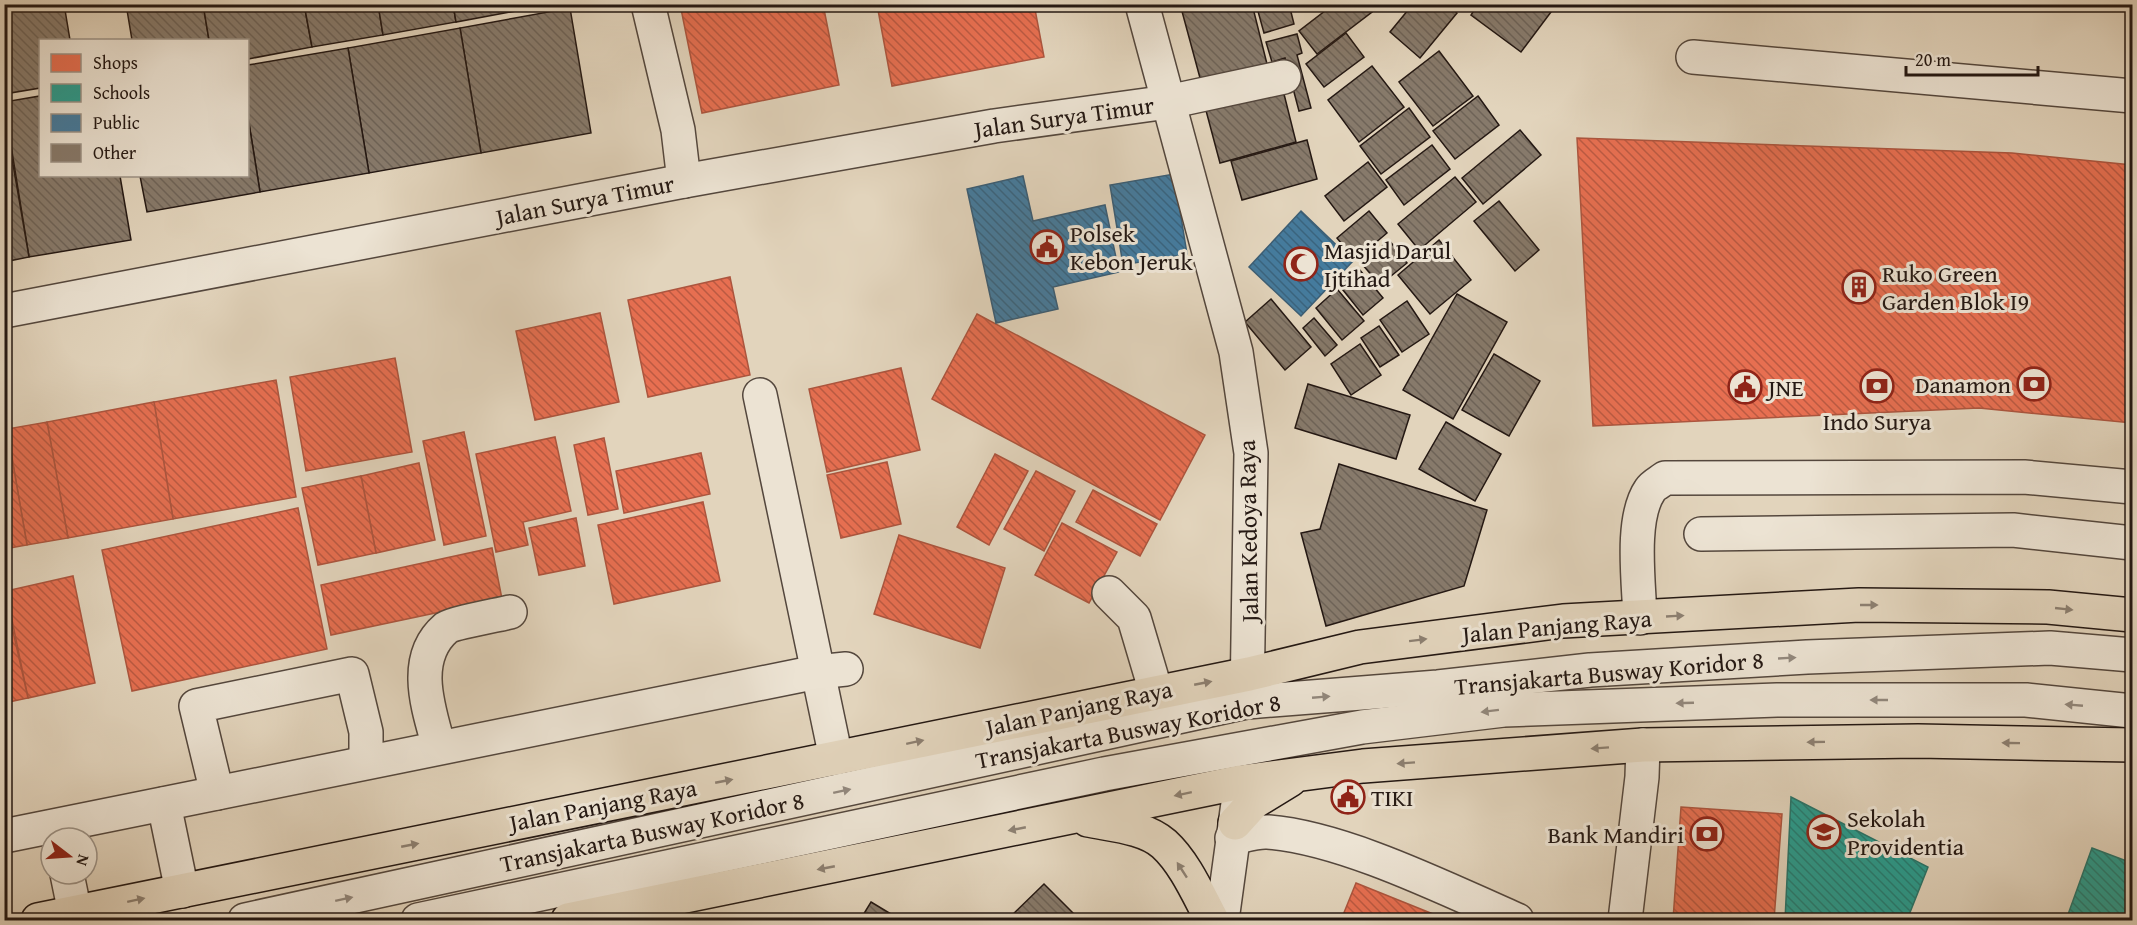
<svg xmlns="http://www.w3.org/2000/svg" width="2137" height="925" font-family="'Gentium Book Plus',serif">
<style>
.shops{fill:url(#shops-back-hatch);stroke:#ac553e;stroke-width:1.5}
.schools{fill:url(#schools-back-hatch);stroke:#28756a;stroke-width:1.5}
.public{fill:url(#public-back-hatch);stroke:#3b5d74;stroke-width:1.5}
.building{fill:url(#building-back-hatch);stroke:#241813;stroke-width:1.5}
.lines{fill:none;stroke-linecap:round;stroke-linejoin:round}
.minor-casing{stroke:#54473d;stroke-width:36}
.major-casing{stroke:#241813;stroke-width:36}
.minor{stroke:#ece3d3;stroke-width:33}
.major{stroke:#e2d4bc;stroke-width:33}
.oneway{fill:#8c7f70}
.oneway2{fill:#92887d}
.labels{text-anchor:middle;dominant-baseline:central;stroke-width:6;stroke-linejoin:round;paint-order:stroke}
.street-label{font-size:24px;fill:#241813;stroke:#ece3d3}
.poi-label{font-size:24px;fill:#241813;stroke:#ece3d3;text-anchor:start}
</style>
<defs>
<pattern id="shops-back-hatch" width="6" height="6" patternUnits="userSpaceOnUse" patternTransform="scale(1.5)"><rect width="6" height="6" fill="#e76f51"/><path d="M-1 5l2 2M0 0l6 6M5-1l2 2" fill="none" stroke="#bb5a42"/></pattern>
<pattern id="schools-back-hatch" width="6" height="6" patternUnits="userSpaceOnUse" patternTransform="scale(1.5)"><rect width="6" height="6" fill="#2a9d8f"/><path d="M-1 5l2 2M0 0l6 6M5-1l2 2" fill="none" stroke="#247f74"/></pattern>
<pattern id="public-back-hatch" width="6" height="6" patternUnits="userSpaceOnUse" patternTransform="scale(1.5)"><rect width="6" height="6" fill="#457b9d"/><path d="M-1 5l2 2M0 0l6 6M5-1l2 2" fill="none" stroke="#39647f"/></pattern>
<pattern id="building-back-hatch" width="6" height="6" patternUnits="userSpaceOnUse" patternTransform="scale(1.5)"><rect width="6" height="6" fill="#877a6b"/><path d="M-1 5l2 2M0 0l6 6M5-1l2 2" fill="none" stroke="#6e6357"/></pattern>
</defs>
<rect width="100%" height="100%" fill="#e2d4bc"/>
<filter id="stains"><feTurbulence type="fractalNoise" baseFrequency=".00333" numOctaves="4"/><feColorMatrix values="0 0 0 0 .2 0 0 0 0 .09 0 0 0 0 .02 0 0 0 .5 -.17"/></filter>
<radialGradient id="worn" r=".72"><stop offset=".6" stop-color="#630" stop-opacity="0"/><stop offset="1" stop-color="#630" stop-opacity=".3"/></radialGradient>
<g class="shops">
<polygon points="680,4 823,4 839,85 702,113"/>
<polygon points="903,4 1034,4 1044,57 892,86 878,10"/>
<polygon points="1577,138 2012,153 2132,165 2132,423 1979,408 1593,426"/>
<polygon points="730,277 750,375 648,397 628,300"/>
<polygon points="600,313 619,402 535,420 516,331"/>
<polygon points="977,314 1205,435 1160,520 932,399"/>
<polygon points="395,358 412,452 306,471 290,377"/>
<polygon points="901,368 920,450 827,472 809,389"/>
<polygon points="276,380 296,497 173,519 154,402"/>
<polygon points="154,402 173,519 68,538 47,422"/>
<polygon points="47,422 68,538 27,545 7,429"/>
<polygon points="7,429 27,545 4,549 4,430"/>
<polygon points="464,432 486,536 444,545 423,441"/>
<polygon points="555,437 571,511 523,522 528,545 496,552 476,454"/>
<polygon points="604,438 618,509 588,515 574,445"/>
<polygon points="701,453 710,494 624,513 616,471"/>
<polygon points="995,454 1028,471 989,545 957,527"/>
<polygon points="887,462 901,524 841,538 827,475"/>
<polygon points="419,463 435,540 376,553 361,476"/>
<polygon points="1036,471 1075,491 1044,551 1004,529"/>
<polygon points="361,476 376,553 318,565 302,488"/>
<polygon points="1093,490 1157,524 1140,556 1076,522"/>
<polygon points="703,502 720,581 614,604 598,525"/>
<polygon points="298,508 327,649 132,691 102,550"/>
<polygon points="576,518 585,566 539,575 529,528"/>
<polygon points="1062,523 1117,552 1089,603 1035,575"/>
<polygon points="899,535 1005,568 980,648 874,614"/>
<polygon points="492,548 502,599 331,635 321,585"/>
<polygon points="73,576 95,683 28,698 6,591"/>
<polygon points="4,591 28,698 4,703"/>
<polygon points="1681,807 1782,814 1774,920 1673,920"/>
<polygon points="1356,883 1448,920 1341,920"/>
</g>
<g class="schools">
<polygon points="1791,797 1928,867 1907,920 1785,920"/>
<polygon points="2092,848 2132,863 2132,920 2066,920"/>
</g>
<g class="public">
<polygon points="1174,174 1187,254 1123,265 1110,185"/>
<polygon points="1023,176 1033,221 1105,205 1119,272 1053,287 1058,309 996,323 967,189"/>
<polygon points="1301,211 1353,261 1301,316 1249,267"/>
</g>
<g class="building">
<polygon points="4,4 64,4 70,40 40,40 40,88 4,94"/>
<polygon points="126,4 203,4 209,40 132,40"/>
<polygon points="203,4 304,4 312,47 248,59 248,40 209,40"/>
<polygon points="304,4 378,4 383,35 312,47"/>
<polygon points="378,4 453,4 456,22 383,35"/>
<polygon points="453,4 554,4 456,22"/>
<polygon points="1180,4 1252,4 1269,72 1203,89"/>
<polygon points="1256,4 1289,4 1294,24 1264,33"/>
<polygon points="1334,4 1366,4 1372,12 1317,54 1299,31"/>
<polygon points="1413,4 1447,4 1457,13 1420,58 1390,32"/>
<polygon points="1478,4 1557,4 1521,52 1471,15"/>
<polygon points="570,8 591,133 481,153 460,28"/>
<polygon points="460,28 481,153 369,173 348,48"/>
<polygon points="1346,33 1364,57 1324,87 1306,64"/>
<polygon points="1297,34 1302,53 1297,55 1311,108 1299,111 1285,58 1272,62 1266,42"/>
<polygon points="348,48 369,173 260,192 248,117 248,65"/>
<polygon points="1439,51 1473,96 1433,126 1399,82"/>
<polygon points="1372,66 1404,107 1359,142 1328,100"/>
<polygon points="1281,82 1296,142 1220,163 1204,103"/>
<polygon points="40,96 40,176 120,176 131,240 29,257 4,102"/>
<polygon points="1478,96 1499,125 1455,159 1433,131"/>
<polygon points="1409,108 1430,137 1381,174 1360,146"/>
<polygon points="4,112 29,257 4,262"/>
<polygon points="248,117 260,192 147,212 140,176 248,176"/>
<polygon points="1520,130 1541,155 1483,204 1462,178"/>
<polygon points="1307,140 1317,179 1242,200 1231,161"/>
<polygon points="1432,145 1450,169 1404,205 1386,180"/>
<polygon points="1368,162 1387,187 1344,221 1325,196"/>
<polygon points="1455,177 1476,202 1419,250 1398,224"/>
<polygon points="1499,201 1539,250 1515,271 1474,221"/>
<polygon points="1369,211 1387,233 1355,260 1337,238"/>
<polygon points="1389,240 1407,263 1380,285 1362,264"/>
<polygon points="1439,240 1471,280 1430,314 1398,275"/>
<polygon points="1359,269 1383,298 1363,315 1339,285"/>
<polygon points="1337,289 1364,321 1342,340 1316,308"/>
<polygon points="1457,294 1507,322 1453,419 1403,390"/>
<polygon points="1271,299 1311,347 1285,370 1245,322"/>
<polygon points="1407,301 1429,334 1402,352 1380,320"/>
<polygon points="1314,318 1337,345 1325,356 1303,328"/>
<polygon points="1379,326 1399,355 1380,367 1361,338"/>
<polygon points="1360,344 1381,375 1351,395 1331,364"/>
<polygon points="1494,354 1540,381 1509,436 1462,410"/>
<polygon points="1308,384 1410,415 1396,459 1295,428"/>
<polygon points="1446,422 1501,454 1475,501 1419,469"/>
<polygon points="1339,464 1487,510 1464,586 1326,626 1301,533 1320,529"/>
<polygon points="1044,884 1080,920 1007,920"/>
<polygon points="871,902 901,920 860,920"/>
</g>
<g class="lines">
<defs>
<g id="minor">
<polyline points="648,4 678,130 684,181"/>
<polyline points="1142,4 1236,352 1251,453 1247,700"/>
<polyline points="1693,57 2132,96"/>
<polyline points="4,311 684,181 994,126 1168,102 1284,77"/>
<polyline points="760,395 836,758"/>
<polyline points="1701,534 2013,530 2132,543"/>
<polyline points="1109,593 1134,618 1156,692"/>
<path d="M1640,618C1639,583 1630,519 1650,490C1653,485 1660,482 1665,478L2024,477L2132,487"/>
<path d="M439,747C429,710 410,659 446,628C453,623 498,615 510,612"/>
<polyline points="217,793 196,706 352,674 366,732 366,762"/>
<polyline points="164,804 182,891"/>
<polyline points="4,836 817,672 846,669"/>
<path d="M1232,838C1243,836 1257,831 1268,832C1344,838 1446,889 1517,920"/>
<polyline points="67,874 75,913"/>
<polyline points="245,920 1247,702 1438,687 1590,670 1807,657 2050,648 2132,655"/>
<polyline points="418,920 1104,774 1362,727 1504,710 1777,700 2026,700 2132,711"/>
<polyline points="1222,920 1239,796"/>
<polyline points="1625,920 1642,777 1643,745"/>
</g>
<g id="major">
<path d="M1088,820C1112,825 1145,827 1164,844C1185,863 1199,896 1212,920"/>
<polyline points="1235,823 1254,802 1290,780"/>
<polyline points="38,920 1249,674 1360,647 1563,621 1859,605 2048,607 2132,615"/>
<polyline points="568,920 1241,782 1363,766 1643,745 1918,741 2132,745"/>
</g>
</defs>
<use href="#minor" class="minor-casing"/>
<use href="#major" class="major-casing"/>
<use href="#minor" class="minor"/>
<use href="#major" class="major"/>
</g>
<defs><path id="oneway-solid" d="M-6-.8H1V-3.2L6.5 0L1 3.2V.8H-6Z" transform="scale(1.5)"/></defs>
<g class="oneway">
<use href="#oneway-solid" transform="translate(1869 605)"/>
<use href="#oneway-solid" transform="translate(2064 609) rotate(6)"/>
<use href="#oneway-solid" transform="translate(1675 616) rotate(-3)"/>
<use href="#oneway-solid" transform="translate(1418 640) rotate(-7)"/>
<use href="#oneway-solid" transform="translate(1203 683) rotate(-11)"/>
<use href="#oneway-solid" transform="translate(915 742) rotate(-12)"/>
<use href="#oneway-solid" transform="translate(1816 742) rotate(179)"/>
<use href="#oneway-solid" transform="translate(2011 743) rotate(-179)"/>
<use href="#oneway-solid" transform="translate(1600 748) rotate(176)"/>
<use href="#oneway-solid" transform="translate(1406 763) rotate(176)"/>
<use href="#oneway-solid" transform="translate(724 781) rotate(-11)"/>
<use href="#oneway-solid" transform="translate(1183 794) rotate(168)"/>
<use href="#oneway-solid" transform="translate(1017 829) rotate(169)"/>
<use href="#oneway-solid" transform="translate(410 845) rotate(-11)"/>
<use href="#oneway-solid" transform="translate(826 868) rotate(169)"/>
<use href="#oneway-solid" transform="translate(1182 870) rotate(-123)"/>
<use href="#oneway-solid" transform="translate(136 900) rotate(-12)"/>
</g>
<g class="oneway2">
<use href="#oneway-solid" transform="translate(1787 658) rotate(-3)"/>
<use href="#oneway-solid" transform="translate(1321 697) rotate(-5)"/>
<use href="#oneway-solid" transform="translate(1879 700) rotate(-180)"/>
<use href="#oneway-solid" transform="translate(1685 703) rotate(178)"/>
<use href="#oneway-solid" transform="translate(2074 705) rotate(-175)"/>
<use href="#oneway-solid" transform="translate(1490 711) rotate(173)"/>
<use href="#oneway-solid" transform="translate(842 791) rotate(-12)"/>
<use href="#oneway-solid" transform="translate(344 899) rotate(-12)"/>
</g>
<defs>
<symbol id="civic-ring" viewBox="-11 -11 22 22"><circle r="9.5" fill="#ece3d3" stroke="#8f2418" stroke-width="1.5"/><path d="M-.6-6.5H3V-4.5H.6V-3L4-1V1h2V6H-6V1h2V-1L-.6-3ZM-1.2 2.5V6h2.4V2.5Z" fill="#8f2418"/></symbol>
<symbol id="mosque-ring" viewBox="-11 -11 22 22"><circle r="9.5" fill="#ece3d3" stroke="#8f2418" stroke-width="1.5"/><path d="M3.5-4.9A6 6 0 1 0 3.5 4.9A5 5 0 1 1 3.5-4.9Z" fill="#8f2418"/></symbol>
<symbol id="building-ring" viewBox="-11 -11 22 22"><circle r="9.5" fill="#ece3d3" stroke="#8f2418" stroke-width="1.5"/><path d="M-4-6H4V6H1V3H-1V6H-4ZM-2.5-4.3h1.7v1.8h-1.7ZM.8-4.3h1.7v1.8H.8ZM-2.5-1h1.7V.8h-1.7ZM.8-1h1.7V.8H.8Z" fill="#8f2418"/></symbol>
<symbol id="bank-ring" viewBox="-11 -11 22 22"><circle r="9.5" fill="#ece3d3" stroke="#8f2418" stroke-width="1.5"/><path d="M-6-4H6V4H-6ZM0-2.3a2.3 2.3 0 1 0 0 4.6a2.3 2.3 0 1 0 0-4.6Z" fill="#8f2418"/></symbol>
<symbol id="school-ring" viewBox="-11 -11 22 22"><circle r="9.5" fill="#ece3d3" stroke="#8f2418" stroke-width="1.5"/><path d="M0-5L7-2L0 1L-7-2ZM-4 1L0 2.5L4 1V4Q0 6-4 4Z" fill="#8f2418"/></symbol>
</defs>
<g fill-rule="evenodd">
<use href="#civic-ring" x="1028" y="228" width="38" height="38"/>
<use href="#mosque-ring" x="1282" y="245" width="38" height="38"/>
<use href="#building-ring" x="1840" y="268" width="38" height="38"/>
<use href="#bank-ring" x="2015" y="365" width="38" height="38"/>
<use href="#bank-ring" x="1858" y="367" width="38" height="38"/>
<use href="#civic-ring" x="1726" y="368" width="38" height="38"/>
<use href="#civic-ring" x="1329" y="778" width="38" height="38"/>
<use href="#school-ring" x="1805" y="813" width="38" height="38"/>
<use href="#bank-ring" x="1688" y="815" width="38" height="38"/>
</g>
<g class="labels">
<g class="street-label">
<text transform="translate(1064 117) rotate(-8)">Jalan Surya Timur</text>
<text transform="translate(585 200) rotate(-11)">Jalan Surya Timur</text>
<text transform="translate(1248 531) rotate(-91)">Jalan Kedoya Raya</text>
<text transform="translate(1557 626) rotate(-5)">Jalan Panjang Raya</text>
<text transform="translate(1609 673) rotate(-5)">Transjakarta Busway Koridor 8</text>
<text transform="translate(1079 708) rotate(-12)">Jalan Panjang Raya</text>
<text transform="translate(1128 731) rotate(-11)">Transjakarta Busway Koridor 8</text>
<text transform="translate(603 805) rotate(-11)">Jalan Panjang Raya</text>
<text transform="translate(652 832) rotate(-12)">Transjakarta Busway Koridor 8</text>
</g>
<g class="poi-label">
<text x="1070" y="233">Polsek<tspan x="1070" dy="28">Kebon Jeruk</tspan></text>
<text x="1324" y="250">Masjid Darul<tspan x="1324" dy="28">Ijtihad</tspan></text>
<text x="1882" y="273">Ruko Green<tspan x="1882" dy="28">Garden Blok I9</tspan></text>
<text x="2011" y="384" text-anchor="end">Danamon</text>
<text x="1768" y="387">JNE</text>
<text x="1877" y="421" text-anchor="middle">Indo Surya</text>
<text x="1371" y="797">TIKI</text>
<text x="1847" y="818">Sekolah<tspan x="1847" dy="28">Providentia</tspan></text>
<text x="1684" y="834" text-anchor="end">Bank Mandiri</text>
</g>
</g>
<rect width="2137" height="925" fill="none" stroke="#e2d4bc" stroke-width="24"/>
<rect x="6" y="6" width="2125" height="913" fill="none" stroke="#241813" stroke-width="3"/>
<rect x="12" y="12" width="2113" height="901" fill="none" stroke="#241813" stroke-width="1.5"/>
<rect x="39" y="39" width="210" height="138" fill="#ece3d3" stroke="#9c9286" stroke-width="1.5"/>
<rect x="51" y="54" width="30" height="18" fill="#e76f51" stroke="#9c9286" stroke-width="1.5"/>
<text x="93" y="69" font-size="18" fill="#241813">Shops</text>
<rect x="51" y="84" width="30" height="18" fill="#2a9d8f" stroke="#9c9286" stroke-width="1.5"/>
<text x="93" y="99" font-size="18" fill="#241813">Schools</text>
<rect x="51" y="114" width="30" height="18" fill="#457b9d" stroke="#9c9286" stroke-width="1.5"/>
<text x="93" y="129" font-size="18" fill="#241813">Public</text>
<rect x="51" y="144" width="30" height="18" fill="#877a6b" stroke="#9c9286" stroke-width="1.5"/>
<text x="93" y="159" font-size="18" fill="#241813">Other</text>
<g transform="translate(69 856) rotate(107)"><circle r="28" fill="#ece3d3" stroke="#9c9286" stroke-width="1.5"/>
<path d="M0-4.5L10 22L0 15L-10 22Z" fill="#8f2418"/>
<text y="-9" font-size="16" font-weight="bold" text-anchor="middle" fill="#241813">N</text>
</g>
<path d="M1906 66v9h132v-9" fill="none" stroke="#241813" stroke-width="3"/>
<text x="1915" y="66" font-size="18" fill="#241813" stroke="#ece3d3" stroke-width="4.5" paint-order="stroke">20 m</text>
<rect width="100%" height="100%" filter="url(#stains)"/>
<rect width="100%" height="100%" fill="url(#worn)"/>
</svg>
